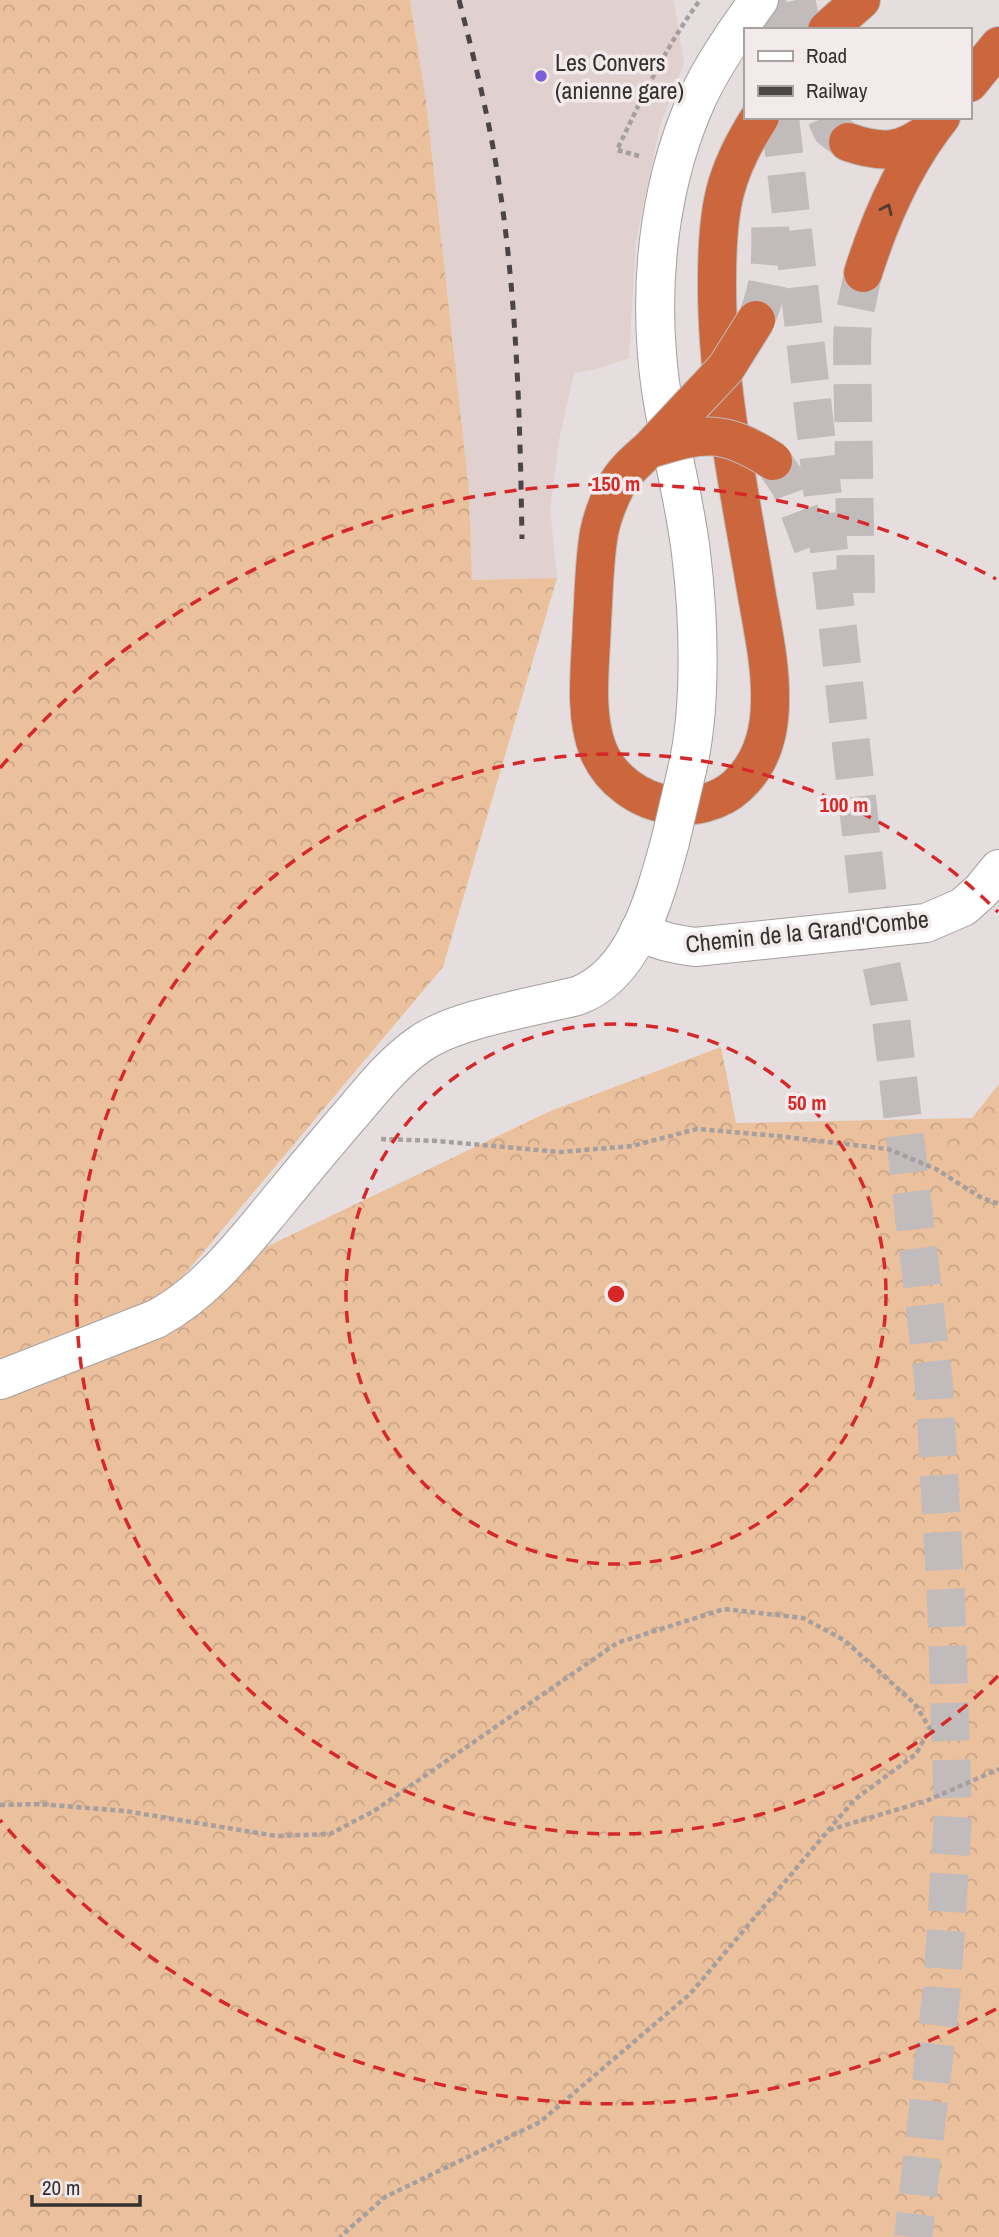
<svg xmlns="http://www.w3.org/2000/svg" width="999" height="2237" font-family="'Archivo Narrow',sans-serif">
<style>
.built{fill:#e0d0ce}
.forest{fill:url(#forest-crowns)}
.lines{fill:none;stroke-linecap:round;stroke-linejoin:round}
.highway-tunnel{stroke:#c2bbbb;stroke-width:38;stroke-dasharray:38 19;stroke-linecap:butt}
.minor-casing{stroke:#a59e9d;stroke-width:40}
.highway-casing{stroke:#bebdbd;stroke-width:40}
.path{stroke:#a59f9f;stroke-width:4.5;stroke-dasharray:5 3.5;stroke-linecap:butt}
.minor{stroke:#fff;stroke-width:38}
.highway{stroke:#cc663c;stroke-width:38}
.rail{stroke:#4a4645;stroke-width:5;stroke-dasharray:9 9;stroke-linecap:butt}
.minor-bridge-casing{stroke:#a59e9d;stroke-width:40;stroke-linecap:butt}
.highway-bridge-casing{stroke:#bebdbd;stroke-width:40;stroke-linecap:butt}
.minor-bridge{stroke:#fff;stroke-width:38}
.highway-bridge{stroke:#cc663c;stroke-width:38}
.oneway{stroke:#523c32}
.ring{fill:none;stroke:#d62828;stroke-width:3.5;stroke-dasharray:12 9}
.poi-dot{fill:#7b5ed8;stroke:#f3ebeb;stroke-width:2.5}
.labels{text-anchor:middle;dominant-baseline:central;stroke-width:7;stroke-linejoin:round;paint-order:stroke}
.poi-label{font-size:24px;fill:#343130;stroke:#f3ebeb;text-anchor:start}
.street-label{font-size:24px;fill:#343130;stroke:#f3ebeb}
.centre{fill:#d62828;stroke:#f3ebeb;stroke-width:3.5}
.ring-label{font-size:21px;text-anchor:middle;font-weight:bold;fill:#d62828;stroke:#f3ebeb;stroke-width:7;stroke-linejoin:round;paint-order:stroke}
</style>
<defs>
<pattern id="forest-crowns" width="20" height="18" patternUnits="userSpaceOnUse" patternTransform="scale(1.75)"><rect width="20" height="18" fill="#ebc09d"/><path d="M2 6a3 3 0 1 1 6 0M12 15a3 3 0 1 1 6 0" fill="none" stroke="#caa588"/></pattern>
</defs>
<rect width="100%" height="100%" fill="#e6dede"/>
<polygon class="built" points="410,0 673,0 674,2 684,63 660,126 636,241 629,358 596,369 574,373 559,440 550,509 557,578 472,580 469,491 426,101"/>
<polygon class="forest" points="0,0 410,0 426,101 469,491 472,580 557,578 443,967 168,1294 548,1112 721,1047 736,1123 972,1118 999,1084 999,2237 0,2237"/>
<g class="lines">
<g class="highway-tunnel">
<polyline points="767,0 770,30"/>
<polyline points="796,0 803,30"/>
<polyline points="780,117 869,904 889,1002 934,1385 946,1599 953,1816 942,1989 913,2237"/>
<polyline points="826,117 831,129 848,142"/>
<path d="M756,320C771,284 771,259 770,221"/>
<polyline points="773,461 790,486 814,551"/>
<polyline points="856,593 852,346 853,322 863,273"/>
</g>
<defs>
<g id="minor">
<path d="M687,770C702,706 699,618 691,553C683,486 662,421 657,354C650,269 662,177 697,99C713,64 736,31 759,0"/>
<path d="M639,931C658,941 674,944 695,947L926,923L963,907L981,891L999,869"/>
<path d="M0,1380L156,1319C204,1293 237,1251 271,1210C298,1177 325,1144 353,1112C373,1088 394,1062 420,1044C455,1019 533,1007 577,996C635,975 655,896 670,842"/>
</g>
<g id="highway">
<polyline points="827,30 861,0"/>
<polyline points="969,83 999,46"/>
<path d="M848,142C883,154 901,153 931,130"/>
<path d="M863,273C880,219 905,162 941,117"/>
<path d="M650,449C637,460 622,473 615,488C608,502 602,518 599,533C594,562 594,592 592,621C591,662 583,712 598,750C610,780 640,801 671,805C693,808 720,802 737,786C761,764 770,734 770,701C771,664 762,626 756,590C739,488 716,383 717,280C717,250 718,220 725,192C732,165 745,140 760,117"/>
</g>
</defs>
<use href="#minor" class="minor-casing"/>
<use href="#highway" class="highway-casing"/>
<g class="path">
<path d="M639,156L617,150C642,98 666,46 700,0"/>
<polyline points="381,1139 438,1141 560,1152 632,1146 697,1129 778,1136 888,1149 936,1169 980,1197 999,1204"/>
<polyline points="0,1805 39,1804 125,1811 276,1836 330,1834 374,1811 617,1643 724,1609 803,1618 844,1640 915,1704 930,1729 916,1754 854,1800 690,1994 540,2122 385,2197 340,2237"/>
<polyline points="829,1830 926,1801 999,1769"/>
</g>
<use href="#minor" class="minor"/>
<use href="#highway" class="highway"/>
<path class="rail" d="M459,0C474,58 489,118 498,177C517,297 520,418 522,539"/>
<defs>
<polyline id="minor-bridge" points="670,842 687,770"/>
<g id="highway-bridge">
<polyline points="650,449 726,368 756,320"/>
<path d="M650,449C704,432 724,429 773,461"/>
</g>
</defs>
<use href="#minor-bridge" class="minor-bridge-casing"/>
<use href="#highway-bridge" class="highway-bridge-casing"/>
<use href="#minor-bridge" class="minor-bridge"/>
<use href="#highway-bridge" class="highway-bridge"/>
</g>
<defs><path id="oneway-chevron" d="M-2-3.5L2.5 0L-2 3.5" fill="none" stroke-width="1.6" stroke-linecap="round" stroke-linejoin="round" transform="scale(1.75)"/></defs>
<use class="oneway" href="#oneway-chevron" transform="translate(887 209) rotate(-65)"/>
<g class="ring">
<circle cx="616" cy="1294" r="270"/>
<path d="M998 1676A540 540 0 1 1 998 912"/>
<path d="M996 2009A810 810 0 0 1 0 1820M0 768A810 810 0 0 1 996 579"/>
</g>
<circle class="poi-dot" cx="541" cy="76" r="7"/>
<g class="labels">
<g class="poi-label">
<text x="555" y="62">Les Convers<tspan x="555" dy="28">(anienne gare)</tspan></text>
</g>
<g class="street-label">
<text transform="translate(807 931) rotate(-6)">Chemin de la Grand'Combe</text>
</g>
</g>
<circle cx="616" cy="1294" r="10" class="centre"/>
<g class="ring-label">
<text x="616" y="491">150 m</text>
<text x="844" y="812">100 m</text>
<text x="807" y="1110">50 m</text>
</g>
<rect x="744" y="28" width="228" height="91" fill="#f3ebeb" stroke="#a7a1a0" stroke-width="2"/>
<rect x="758" y="51" width="35" height="10" fill="#ffffff" stroke="#a7a1a0" stroke-width="2"/>
<text x="806" y="63" font-size="21" fill="#343130">Road</text>
<rect x="758" y="86" width="35" height="10" fill="#4a4645" stroke="#a7a1a0" stroke-width="2"/>
<text x="806" y="98" font-size="21" fill="#343130">Railway</text>
<path d="M32 2195v10h108v-10" fill="none" stroke="#343130" stroke-width="3.5"/>
<text x="42" y="2195" font-size="21" fill="#343130" stroke="#f3ebeb" stroke-width="5" paint-order="stroke">20 m</text>
</svg>
